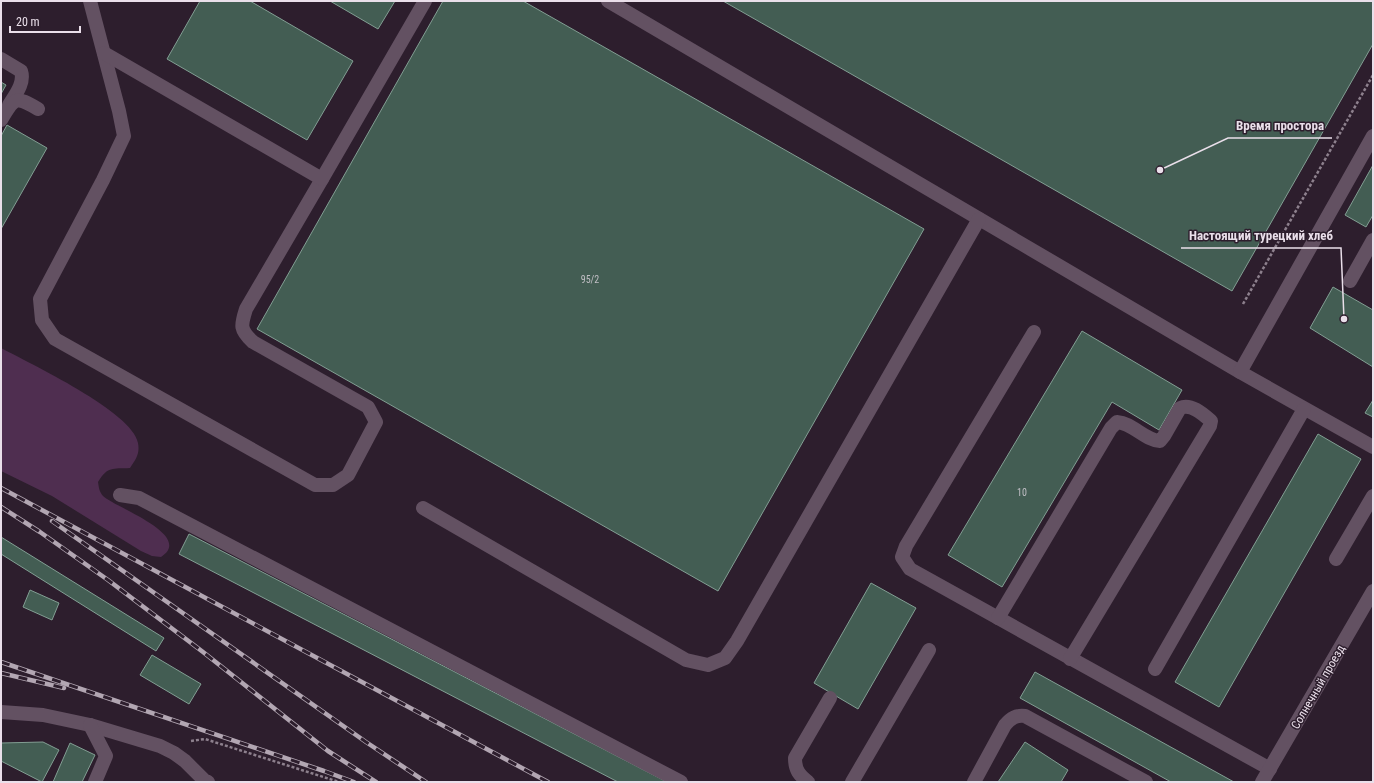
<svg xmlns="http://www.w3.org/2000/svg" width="1374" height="783" font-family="'Roboto Condensed',sans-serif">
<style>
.green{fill:#4f2e50}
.building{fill:#435d53;stroke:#829e93}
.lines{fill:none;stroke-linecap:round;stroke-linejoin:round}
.path{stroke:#8d808d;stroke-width:2.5;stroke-dasharray:3 2;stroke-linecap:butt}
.lane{stroke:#635162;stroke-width:14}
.rail-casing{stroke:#b2a6b2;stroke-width:4.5}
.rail{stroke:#2d1e2d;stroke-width:3;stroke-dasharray:9;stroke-linecap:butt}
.labels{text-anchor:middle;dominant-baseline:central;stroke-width:3;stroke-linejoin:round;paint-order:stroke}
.number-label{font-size:10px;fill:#c0bec4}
.street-label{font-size:12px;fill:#eadfea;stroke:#2d1e2d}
.leader{fill:none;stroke:#eadfea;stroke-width:1.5}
.callout-dot{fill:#eadfea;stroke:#2d1e2d;stroke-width:1.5}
.callout-label{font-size:13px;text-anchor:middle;font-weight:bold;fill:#eadfea;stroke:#2d1e2d;stroke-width:3;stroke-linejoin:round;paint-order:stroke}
</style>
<rect width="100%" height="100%" fill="#2d1e2d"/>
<path class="green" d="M1,348C29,363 133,412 138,443C140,454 136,459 130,468C112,469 108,466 98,482C99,488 99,491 103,496C114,507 195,535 161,557L152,556L141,551L52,496L1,471Z"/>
<g class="building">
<polygon points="200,1 250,1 353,61 307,140 167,59"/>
<polygon points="330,1 395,1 378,29"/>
<polygon points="443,1 523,1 924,229 718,591 257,329"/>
<polygon points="723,1 1373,1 1373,44 1232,291"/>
<polygon points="1,82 6,85 1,94"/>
<polygon points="7,125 47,148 1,229 1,136"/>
<polygon points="1373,165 1373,215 1366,227 1345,215"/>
<polygon points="1333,287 1373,310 1373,367 1310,328"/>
<polygon points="1082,331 1182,390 1159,430 1112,402 1002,587 948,555"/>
<polygon points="1373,400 1373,417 1365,413"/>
<polygon points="1318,434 1361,459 1219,707 1175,682"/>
<polygon points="189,534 667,782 618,782 179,554"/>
<polygon points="1,537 164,638 156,651 1,554"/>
<polygon points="871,583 916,608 858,709 814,683"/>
<polygon points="30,590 59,603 52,620 23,607"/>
<polygon points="152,655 201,684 189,704 140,675"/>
<polygon points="1035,672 1234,782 1171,782 1020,698"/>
<polygon points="43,742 59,750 42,782 1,761 1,743"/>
<polygon points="1025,742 1068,770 1061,782 998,782"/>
<polygon points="70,743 95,755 82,782 53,782"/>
</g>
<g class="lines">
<g class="path">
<polyline points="1243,304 1373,75"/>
<polyline points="191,741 205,739 339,782"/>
</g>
<g class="lane">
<path d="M90,1L119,111L124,136L103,180L40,299L42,320L55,339L315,485H333L348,475L376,422L368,407L253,342C239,329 241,325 246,309L322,179"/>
<polyline points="608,1 1240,372"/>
<polyline points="104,53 322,179 425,1"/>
<path d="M1,59L21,71C25,83 15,95 9,105"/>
<path d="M1,120C14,98 15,95 38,109"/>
<polyline points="1373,136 1240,372 1373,447"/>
<polyline points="1350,281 1373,240"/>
<polyline points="1034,332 906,546 902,557 910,569 1270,769"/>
<polyline points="120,495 139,498 681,782"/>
<polyline points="423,508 686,660 708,665 725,658 737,641 979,219"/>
<polyline points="1336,559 1373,496"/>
<path d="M998,618L1111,428L1117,422C1133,423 1144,440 1160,441L1164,436L1180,408C1191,403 1203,414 1211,421L1210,426L1070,659"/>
<polyline points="1155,669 1304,409"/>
<polyline points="1,712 43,715 90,725 160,746 174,753 185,761 204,780 208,782"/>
<polyline points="90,725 106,756 95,782"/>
<path d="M808,782C799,775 795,770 795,758L830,698"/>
<polyline points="852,782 929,650"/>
<path d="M974,782L1005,725C1011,718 1016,715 1025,716L1146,782"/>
<polyline points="1262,782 1373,591"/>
</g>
<defs>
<g id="rail">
<polyline points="1,488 548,782"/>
<polyline points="1,507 40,532 108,580 203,652 328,751 376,782"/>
<polyline points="52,521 366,742 426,782"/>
<polyline points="1,662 324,771 354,782"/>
<polyline points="1,673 64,688"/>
</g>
</defs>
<use href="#rail" class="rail-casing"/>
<use href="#rail" class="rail"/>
</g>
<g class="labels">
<g class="number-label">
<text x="590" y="279">95/2</text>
<text x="1022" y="492">10</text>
</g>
<g class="street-label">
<text transform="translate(1318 687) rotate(-60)">Солнечный проезд</text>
</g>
</g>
<path class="leader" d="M1160 170L1228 138H1332M1344 319L1341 248H1181"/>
<g class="callout-dot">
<circle cx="1160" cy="170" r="4"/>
<circle cx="1344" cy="319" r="4"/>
</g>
<g class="callout-label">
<text x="1280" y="130">Время простора</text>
<text x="1261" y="240">Настоящий турецкий хлеб</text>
</g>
<rect width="1374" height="783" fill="none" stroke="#eadfea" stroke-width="4"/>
<path d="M10 26v6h70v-6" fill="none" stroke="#eadfea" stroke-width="2"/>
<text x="16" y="26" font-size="12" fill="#eadfea" stroke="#2d1e2d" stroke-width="3" paint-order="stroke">20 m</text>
</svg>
